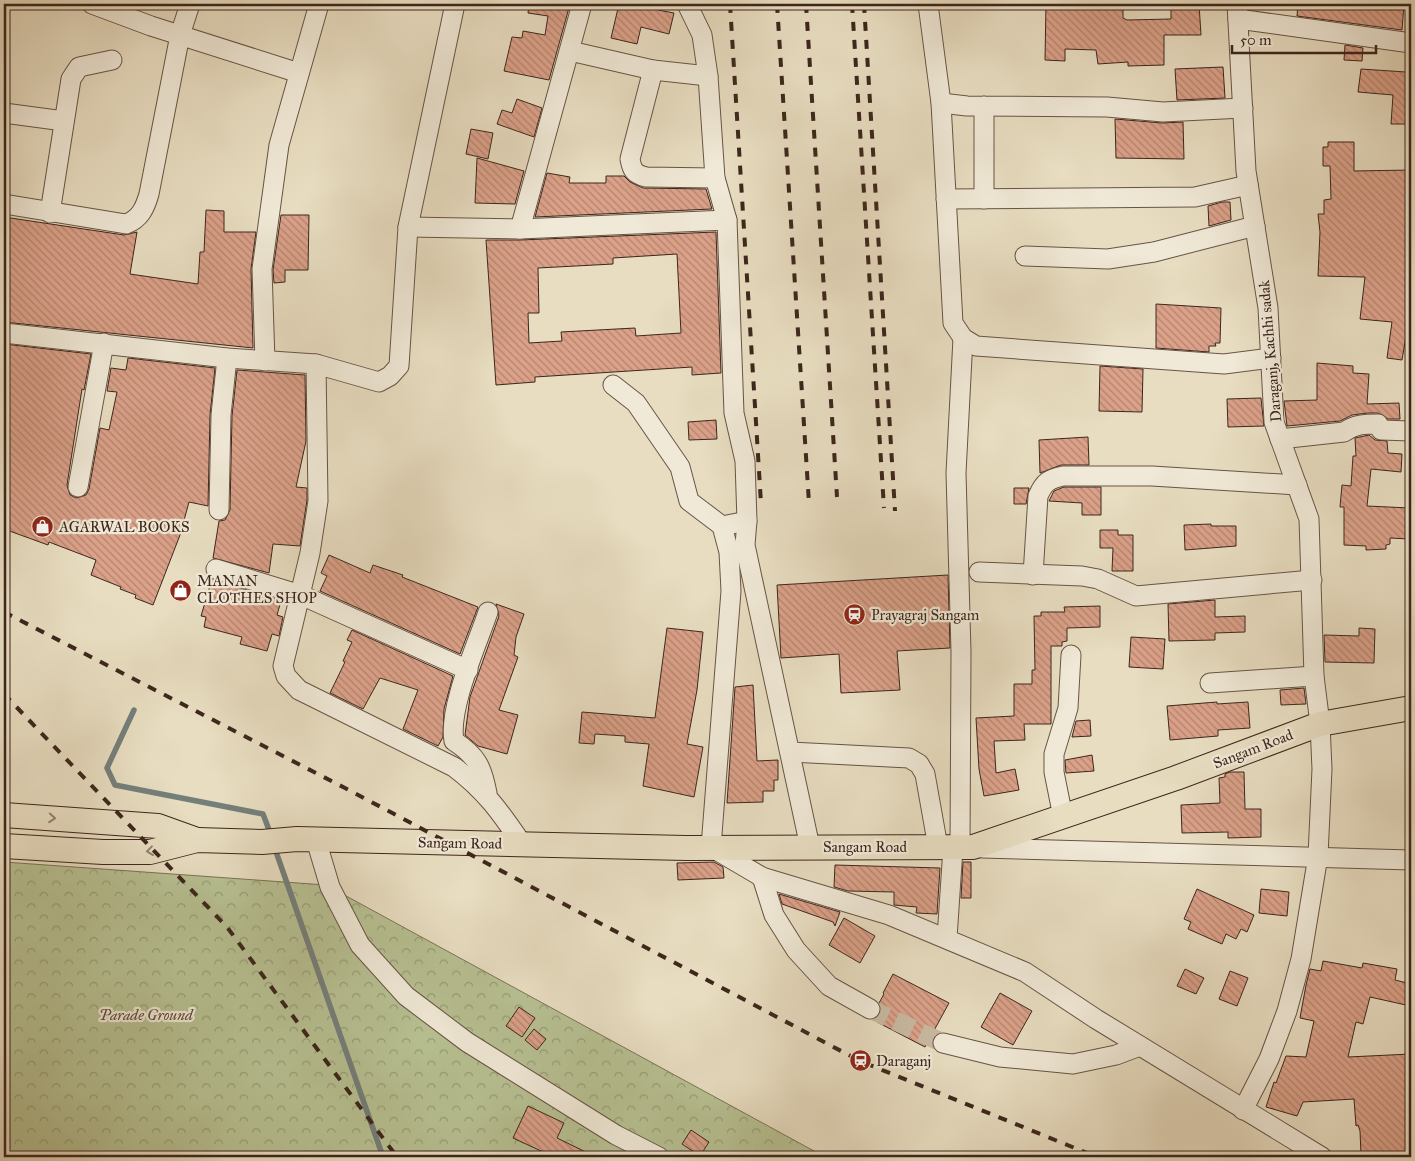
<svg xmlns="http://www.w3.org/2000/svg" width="1415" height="1161" font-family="'IM FELL Great Primer',serif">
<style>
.forest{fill:url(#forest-crowns);stroke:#7a7357}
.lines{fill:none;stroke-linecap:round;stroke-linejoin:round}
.stream{stroke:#747f7b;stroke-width:5.5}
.building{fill:url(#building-back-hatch);stroke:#3d261c;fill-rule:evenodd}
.minor-tunnel{stroke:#c6b8a0;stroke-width:19;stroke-dasharray:19 9;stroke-linecap:butt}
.minor-casing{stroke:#685445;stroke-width:21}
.major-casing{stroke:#3d261c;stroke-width:26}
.minor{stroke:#f0e9d7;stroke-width:19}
.major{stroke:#e8ddc1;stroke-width:24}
.rail{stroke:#3d261c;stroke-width:4;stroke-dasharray:9 9;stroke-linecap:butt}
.oneway{stroke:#92826e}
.labels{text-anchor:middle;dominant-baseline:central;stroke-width:4.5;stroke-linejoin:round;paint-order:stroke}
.street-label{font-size:15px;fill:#3d261c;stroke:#f0e9d7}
.poi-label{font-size:15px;fill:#3d261c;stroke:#f0e9d7;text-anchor:start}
.park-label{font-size:15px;font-style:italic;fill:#5c4c3a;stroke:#f0e9d7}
</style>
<defs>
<pattern id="forest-crowns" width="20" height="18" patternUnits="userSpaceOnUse" patternTransform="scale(1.25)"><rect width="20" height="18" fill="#b7c092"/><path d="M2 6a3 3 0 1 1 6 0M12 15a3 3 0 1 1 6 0" fill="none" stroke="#969c76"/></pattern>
<pattern id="building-back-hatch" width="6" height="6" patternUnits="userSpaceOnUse" patternTransform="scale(1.25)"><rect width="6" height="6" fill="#dba189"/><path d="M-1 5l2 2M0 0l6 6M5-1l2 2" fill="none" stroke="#b3836f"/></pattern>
</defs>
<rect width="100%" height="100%" fill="#e8ddc1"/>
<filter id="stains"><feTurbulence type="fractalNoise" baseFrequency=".004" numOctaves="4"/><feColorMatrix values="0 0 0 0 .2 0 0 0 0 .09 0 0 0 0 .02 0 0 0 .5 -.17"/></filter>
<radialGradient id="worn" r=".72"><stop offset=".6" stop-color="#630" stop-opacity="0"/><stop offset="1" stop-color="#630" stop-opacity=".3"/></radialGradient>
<polygon class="forest" points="4,862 326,885 825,1157 4,1157"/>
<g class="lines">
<g class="stream">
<polyline points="134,710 107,768 115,785 263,814 271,835"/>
<polyline points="274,846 383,1157"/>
</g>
</g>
<g class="building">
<polygon points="529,4 570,4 549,80 504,71 512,37 522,38 523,31 545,35 548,16 528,13"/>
<polygon points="619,4 659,4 658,10 674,13 669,34 641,27 637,44 611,38"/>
<polygon points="1046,4 1123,4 1123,18 1127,20 1171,19 1171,4 1199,4 1201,35 1164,35 1164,65 1128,66 1128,62 1098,64 1096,50 1065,49 1065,61 1045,60"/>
<polygon points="1298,4 1404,4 1402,30 1297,16"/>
<polygon points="1345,45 1363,48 1362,61 1344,60"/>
<polygon points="1223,67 1225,98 1177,100 1175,69"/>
<polygon points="1361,69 1406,72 1406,84 1411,84 1411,124 1391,124 1393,95 1358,92"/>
<polygon points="517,99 542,108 534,137 497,124 502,110 512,113"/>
<polygon points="1115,119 1162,123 1183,122 1184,159 1116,158"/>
<polygon points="471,129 493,133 488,159 466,154"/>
<polygon points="1328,142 1354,142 1354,171 1411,170 1411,187 1407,187 1408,228 1411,229 1411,320 1409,337 1406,336 1402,360 1387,358 1392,322 1360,319 1365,277 1318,276 1320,232 1318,214 1324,214 1324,200 1331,199 1330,166 1323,166 1323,147 1328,147"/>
<polygon points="477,158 524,171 515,204 475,203"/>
<polygon points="547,173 570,177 569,183 606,183 606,176 624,176 630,182 643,188 706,189 712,209 535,217"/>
<polygon points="1222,202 1230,202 1231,220 1209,226 1208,206"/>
<polygon points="206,210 224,211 224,232 256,232 251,269 253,348 4,322 7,278 4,278 4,217 124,235 137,232 130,274 198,284 200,252 204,252"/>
<polygon points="281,215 309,215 308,270 285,270 285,282 274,283 273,270"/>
<path d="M716,232L721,373L692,375V367L535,377V382L496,385L486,240H520ZM677,254L681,333L636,336L635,328L561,332L562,341L529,343L528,313H539L538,268L613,264V258Z"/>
<polygon points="1156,304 1221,308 1220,343 1215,343 1216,346 1209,346 1209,352 1156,348"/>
<polygon points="4,344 91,354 84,390 82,389 67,485 70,495 76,498 86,495 89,489 100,428 109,430 117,392 107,391 111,368 126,370 128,358 215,368 210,415 208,506 189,502 180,535 153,605 135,598 136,595 120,589 121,587 91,575 96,560 49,542 48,545 4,529"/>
<polygon points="1317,363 1353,366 1353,373 1369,374 1367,404 1399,403 1400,419 1388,419 1378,413 1368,413 1352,415 1340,421 1287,426 1284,401 1317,400"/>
<polygon points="1100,366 1143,369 1142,412 1099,411"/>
<polygon points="237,370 305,375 306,441 296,487 307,488 307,500 300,546 273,544 269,573 213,558 219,521 225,520 230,510 232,416"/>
<polygon points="1261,398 1264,426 1228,427 1227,399"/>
<polygon points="716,420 717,439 689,440 688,422"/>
<polygon points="1369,435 1375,440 1387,441 1388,453 1402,454 1401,472 1371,469 1367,506 1410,508 1409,539 1390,538 1390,544 1386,545 1386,549 1366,550 1366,546 1344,545 1344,507 1340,507 1342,485 1351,486 1353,456 1356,456 1355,438"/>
<polygon points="1088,437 1089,465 1061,465 1040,473 1039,440"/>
<polygon points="1064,487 1101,487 1101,515 1082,515 1082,503 1049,501 1054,491"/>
<polygon points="1014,488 1029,488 1026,504 1014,504"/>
<polygon points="1211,524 1211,526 1236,526 1236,546 1185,550 1184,525"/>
<polygon points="1100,530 1118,530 1118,535 1133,535 1133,571 1112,571 1113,548 1100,548"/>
<polygon points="329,555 370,573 373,565 403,575 402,577 478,607 460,654 320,591 327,576 321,573"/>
<polygon points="948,575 950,648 897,651 900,690 841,693 839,654 781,658 777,585"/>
<polygon points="212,579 281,601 277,615 283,617 279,636 272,634 267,651 240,644 242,637 204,627 206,617 201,616"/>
<polygon points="1215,600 1215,617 1245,616 1245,632 1215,633 1215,640 1169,641 1168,604"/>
<polygon points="496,604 524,614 516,637 514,655 518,657 499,710 518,715 507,754 478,746 465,735 470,697 499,616"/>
<polygon points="1100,606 1100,627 1067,628 1067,641 1062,642 1062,646 1051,646 1051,724 1024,724 1025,740 994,741 996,773 1015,769 1019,790 984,796 979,769 976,718 1014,716 1014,684 1032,684 1032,670 1035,670 1034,616 1041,616 1041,612 1065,612 1064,607"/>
<polygon points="667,628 703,632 697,690 687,744 703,747 694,797 643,786 649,744 625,742 625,736 595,734 594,744 579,743 582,712 655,718"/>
<polygon points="1359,628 1375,629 1374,663 1325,662 1324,635 1359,636"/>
<polygon points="352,630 453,676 444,709 443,737 438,746 403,729 418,690 380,678 363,709 330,693 345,662 343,661 352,642 347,640"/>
<polygon points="1131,637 1165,639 1163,669 1129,667"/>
<polygon points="753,685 757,761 778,760 778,780 774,780 774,791 763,791 763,802 727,803 735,687"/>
<polygon points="1304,688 1306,704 1281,705 1280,690"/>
<polygon points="1217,702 1217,704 1248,702 1250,728 1218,730 1218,736 1170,740 1167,706"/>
<polygon points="1090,720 1091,736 1072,737 1076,721"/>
<polygon points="1092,755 1094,771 1066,773 1065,760"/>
<polygon points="1230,772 1244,772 1245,809 1261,809 1261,837 1228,838 1228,832 1182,833 1181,805 1220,803 1219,778 1225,777 1225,774"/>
<polygon points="714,862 723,867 724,878 678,880 677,863"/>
<polygon points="963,862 971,862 971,898 961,898"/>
<polygon points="835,865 940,868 937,914 916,913 917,907 894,905 894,892 848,891 834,887"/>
<polygon points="1197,889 1254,915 1247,932 1241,929 1236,939 1226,934 1222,944 1188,929 1191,922 1184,919"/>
<polygon points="1261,889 1289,892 1287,916 1259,913"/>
<polygon points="779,894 840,912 835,926 833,922 782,904"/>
<polygon points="844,918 875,936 860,963 829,945"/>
<polygon points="1323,961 1362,968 1363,963 1397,969 1395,980 1411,984 1406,1005 1370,997 1363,1024 1356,1022 1348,1057 1411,1054 1411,1154 1374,1156 1374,1154 1361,1154 1360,1131 1358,1125 1356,1126 1354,1099 1303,1102 1297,1116 1266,1107 1274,1082 1276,1083 1286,1056 1306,1057 1314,1021 1300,1018 1306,985 1310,969 1321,971"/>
<polygon points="1185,969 1204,978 1196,994 1177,986"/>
<polygon points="1230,971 1248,978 1237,1006 1219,999"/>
<polygon points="893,974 949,1003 925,1047 877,1022 880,1015 879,1003 884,994 883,993"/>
<polygon points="1000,993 1032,1011 1013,1045 981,1027"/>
<polygon points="519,1007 535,1018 522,1037 506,1026"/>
<polygon points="534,1029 546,1039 537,1050 525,1040"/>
<polygon points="528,1106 564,1123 557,1138 596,1157 554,1157 513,1138"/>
<polygon points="691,1130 709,1142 700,1156 682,1144"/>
</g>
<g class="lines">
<polyline class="minor-tunnel" points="870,1009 943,1043"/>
<defs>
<g id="minor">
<polyline points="92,4 151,26 299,73"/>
<path d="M455,4L408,227L399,366L390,376L379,382L316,364L318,501L310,553L283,666L286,676L299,690L454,767C485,790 501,813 522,844"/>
<polyline points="687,4 702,35 708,76 715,178 727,220 734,413 745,461 747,521 722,526"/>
<polyline points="928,4 941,103 953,323 963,338 976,346 1224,364 1271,358"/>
<polyline points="1237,4 1246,171 1268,308 1274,422 1309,519 1314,676 1320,724 1322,769 1318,856 1301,959 1287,1011 1269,1059 1243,1110"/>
<polyline points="1238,19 1411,43"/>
<polyline points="570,51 653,70 708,76"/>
<path d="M653,70L630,159C632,170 634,174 646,177L715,178"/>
<polyline points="941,103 967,106 1107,107 1163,112 1243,108"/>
<polyline points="984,106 984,199"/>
<polyline points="4,113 64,121"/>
<polyline points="946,199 1195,197 1248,185"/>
<path d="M4,204L126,224C140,219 145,208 149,194L180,35L190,4"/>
<polyline points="50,213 71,79 79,67 112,60"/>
<polyline points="408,227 520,229 727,220"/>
<polyline points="520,229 582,4"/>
<polyline points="1025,256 1108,259 1154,252 1255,226"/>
<polyline points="4,333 227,358 316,364"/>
<polyline points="265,361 262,269 279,145 319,4"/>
<polyline points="613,385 636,403 680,467 689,501 722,526 729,552 731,591 711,847 762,877 889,915 1025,972 1096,1019 1322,1157"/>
<path d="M1280,439L1344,432C1355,424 1365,424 1378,424L1381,430L1411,431"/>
<polyline points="78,487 104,343"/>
<polyline points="219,510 221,415 227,358"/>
<polyline points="747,521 745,545 810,847"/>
<polyline points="216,569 301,595 468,670"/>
<polyline points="979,572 1082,576 1098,579 1136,596 1312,580"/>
<path d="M1033,575L1038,496C1044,482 1049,479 1063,476H1152L1297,485"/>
<polyline points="1210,683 1314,676"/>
<polyline points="790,752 909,758 919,764 925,774 938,847"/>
<path d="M487,793C482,767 477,756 454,741C448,708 477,645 488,612"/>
<polyline points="1063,817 1054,772 1054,754 1068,708 1071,655"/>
<polyline points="316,840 330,887 360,945 406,996 467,1042 616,1135 659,1157"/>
<polyline points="960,848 961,651 956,473 963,338"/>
<polyline points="982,848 1411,860"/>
<polyline points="762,877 774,915 796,950 829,986 870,1009"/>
<polyline points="947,938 953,848"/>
<polyline points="943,1043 1000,1057 1073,1064 1116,1055 1140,1046"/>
</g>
<g id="major">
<polyline points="4,815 158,826 197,840"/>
<polyline points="4,846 103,852 150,852 197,840 262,842 297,839 686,848 973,847 1176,778 1320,724 1411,708"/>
</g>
</defs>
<use href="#minor" class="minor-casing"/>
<use href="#major" class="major-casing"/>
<use href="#minor" class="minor"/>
<use href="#major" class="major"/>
<g class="rail">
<polyline points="730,4 761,503"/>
<polyline points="777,4 809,503"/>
<polyline points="806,4 837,497"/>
<polyline points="852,4 884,508"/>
<polyline points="864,4 895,511"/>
<polyline points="4,612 345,788 860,1061 1097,1157"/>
<polyline points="4,694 227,927 397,1157"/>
</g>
</g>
<defs><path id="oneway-chevron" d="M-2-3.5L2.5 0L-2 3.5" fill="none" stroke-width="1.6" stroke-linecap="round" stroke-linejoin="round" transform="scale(1.25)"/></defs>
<g class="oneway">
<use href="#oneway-chevron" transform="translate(52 818) rotate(4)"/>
<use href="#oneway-chevron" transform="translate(150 851) rotate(173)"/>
</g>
<defs>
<symbol id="shop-disc" viewBox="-11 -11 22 22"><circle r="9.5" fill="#8f2418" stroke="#f0e9d7"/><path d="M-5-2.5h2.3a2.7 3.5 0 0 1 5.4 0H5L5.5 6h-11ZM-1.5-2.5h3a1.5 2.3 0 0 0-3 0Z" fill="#fff"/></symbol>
<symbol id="station-disc" viewBox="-11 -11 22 22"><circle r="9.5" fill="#8f2418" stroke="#f0e9d7"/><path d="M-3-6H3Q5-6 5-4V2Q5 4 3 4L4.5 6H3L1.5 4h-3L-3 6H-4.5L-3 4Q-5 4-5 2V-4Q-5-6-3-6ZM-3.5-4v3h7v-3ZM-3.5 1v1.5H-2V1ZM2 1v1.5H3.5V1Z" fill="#fff"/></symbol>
</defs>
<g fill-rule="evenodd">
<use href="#shop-disc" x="30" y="514" width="25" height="25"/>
<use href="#shop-disc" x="168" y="578" width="25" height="25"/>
<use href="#station-disc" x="842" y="602" width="25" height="25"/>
<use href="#station-disc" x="848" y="1048" width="25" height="25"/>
</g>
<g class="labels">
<g class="street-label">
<text transform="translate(1270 351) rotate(-95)">Daraganj, Kachhi sadak</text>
<text transform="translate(1253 749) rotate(-21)">Sangam Road</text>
<text transform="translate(460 843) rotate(1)">Sangam Road</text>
<text x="865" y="847">Sangam Road</text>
</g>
<g class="poi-label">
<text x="59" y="527">AGARWAL BOOKS</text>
<text x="197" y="581">MANAN<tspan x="197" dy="17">CLOTHES SHOP</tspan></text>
<text x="871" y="615">Prayagraj Sangam</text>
<text x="876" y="1061">Daraganj</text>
</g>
<g class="park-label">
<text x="146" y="1015">Parade Ground</text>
</g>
</g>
<rect width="1415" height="1161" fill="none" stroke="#e8ddc1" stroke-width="20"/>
<rect x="5" y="5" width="1405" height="1151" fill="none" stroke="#3d261c" stroke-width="2.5"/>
<rect x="10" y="10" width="1395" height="1141" fill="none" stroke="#3d261c"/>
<path d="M1232 45v8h144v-8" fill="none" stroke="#3d261c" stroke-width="2.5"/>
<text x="1240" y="45" font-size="15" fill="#3d261c" stroke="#f0e9d7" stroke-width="4" paint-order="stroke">50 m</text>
<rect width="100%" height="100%" filter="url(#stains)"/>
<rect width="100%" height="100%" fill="url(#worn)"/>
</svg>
